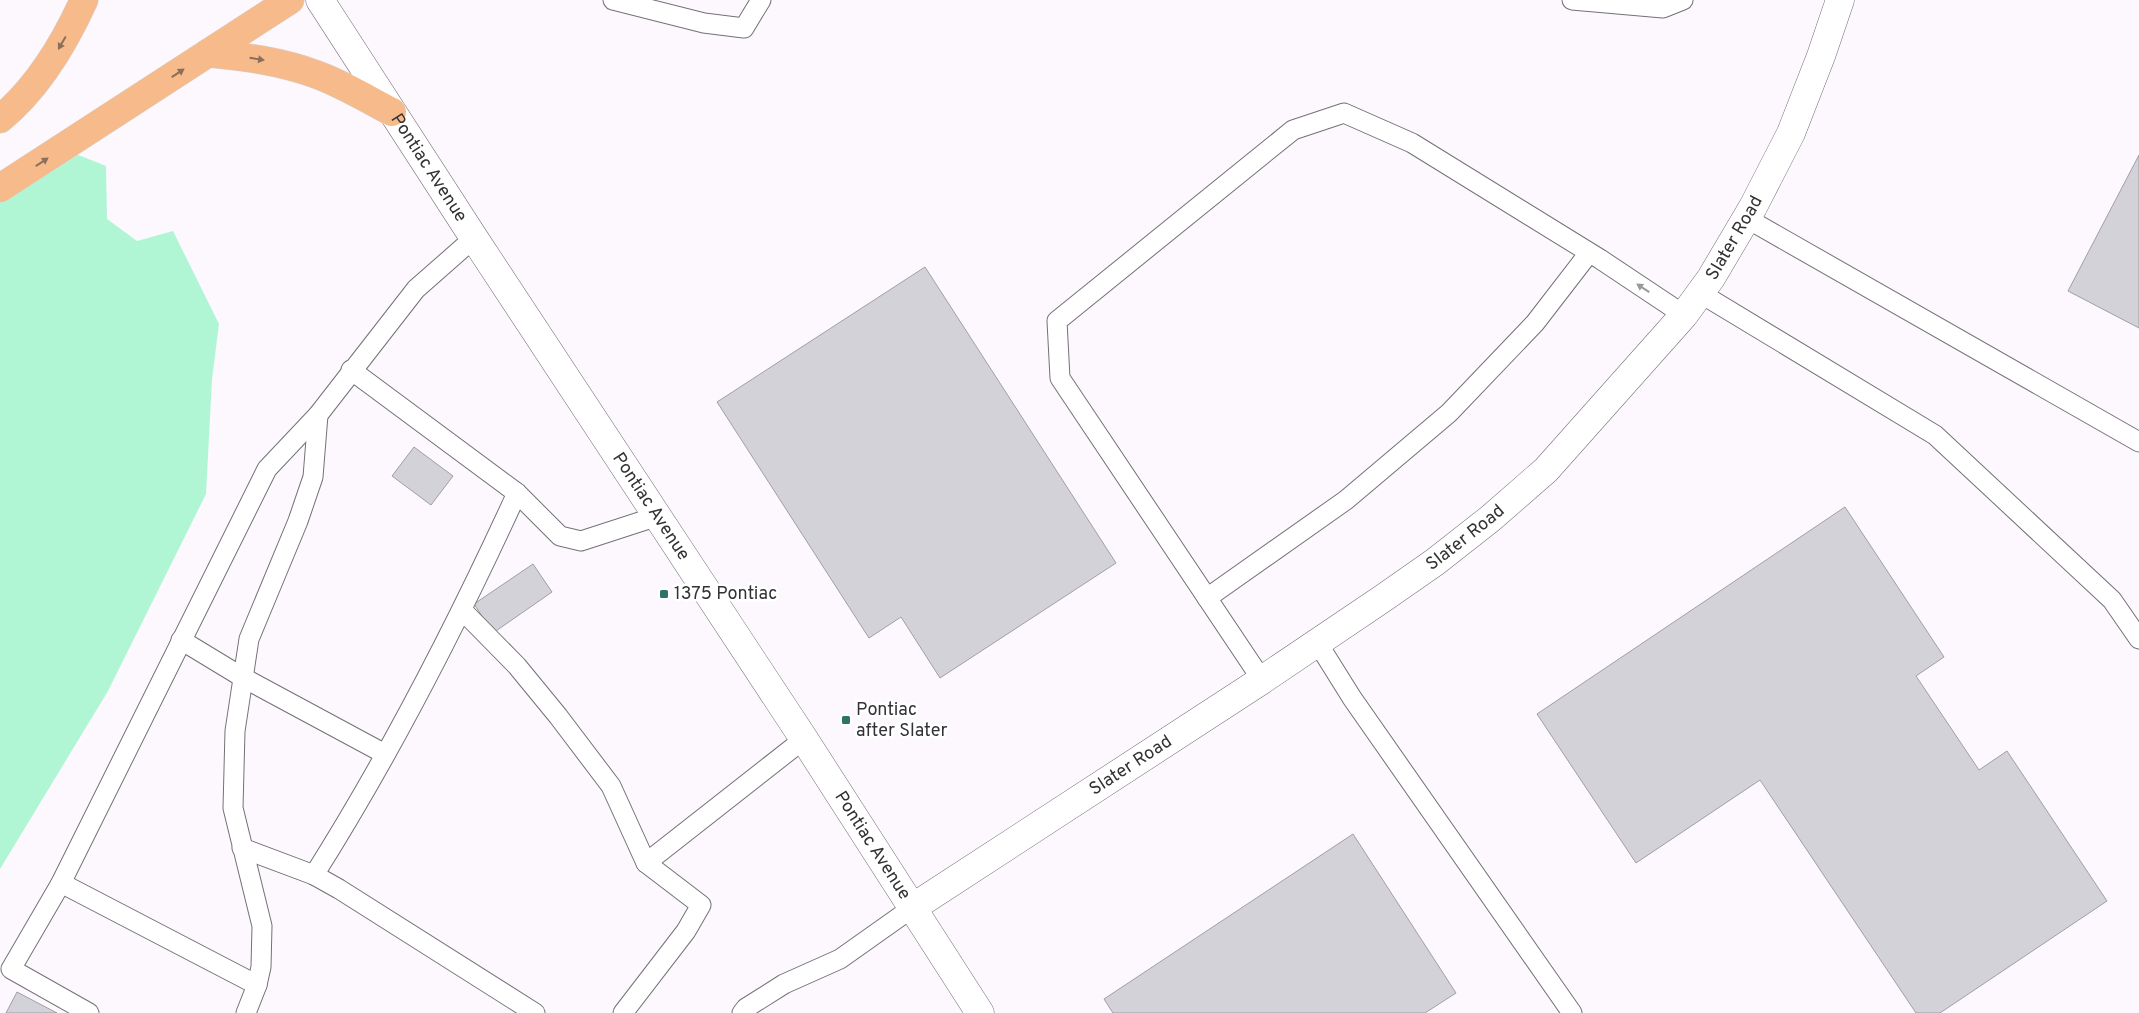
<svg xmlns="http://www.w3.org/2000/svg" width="2139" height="1013" font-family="Overpass,sans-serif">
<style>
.green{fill:#b0f6d4}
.building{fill:#d3d2d9;stroke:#a09fa5}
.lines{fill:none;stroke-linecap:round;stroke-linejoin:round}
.service-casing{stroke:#747176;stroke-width:21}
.minor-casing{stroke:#747176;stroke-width:29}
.secondary-casing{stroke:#747176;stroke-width:29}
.motorway-casing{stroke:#d6d6d6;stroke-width:29}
.service{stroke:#fff;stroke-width:19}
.minor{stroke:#fff;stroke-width:28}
.secondary{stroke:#fff;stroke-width:28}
.motorway{stroke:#f7ba8b;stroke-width:28}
.oneway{fill:#8b6f5b}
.oneway2{fill:#99989a}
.poi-dot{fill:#2f7366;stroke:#fff;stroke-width:2}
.labels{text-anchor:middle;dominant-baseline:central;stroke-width:5;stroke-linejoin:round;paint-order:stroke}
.street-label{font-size:18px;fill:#333234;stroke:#fff}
.poi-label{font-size:18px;fill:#333234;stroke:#fff;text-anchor:start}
</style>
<rect width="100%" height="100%" fill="#fcf8fe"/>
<polygon class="green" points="71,152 106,166 107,219 137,241 173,231 219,324 212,379 206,494 108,691 0,869 0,191"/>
<g class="building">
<polygon points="2139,155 2139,328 2068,291"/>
<polygon points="925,267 1116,563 940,678 901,617 869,638 717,402"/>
<polygon points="414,447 453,476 431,505 392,476"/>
<polygon points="1845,507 1944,657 1916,676 1979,770 2007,751 2107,901 1940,1013 1916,1013 1760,780 1636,863 1537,714"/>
<polygon points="533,564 552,592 493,633 474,604"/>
<polygon points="1353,834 1456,993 1425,1013 1113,1013 1104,999"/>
<polygon points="17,992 57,1013 6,1013"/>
</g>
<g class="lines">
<defs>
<g id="service">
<polyline points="613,0 704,23 744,28 761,0"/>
<polyline points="1572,0 1663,8 1683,0"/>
<polyline points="1746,218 2139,442"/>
<polyline points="1700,293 1935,435 2112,600 2139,639"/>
<polyline points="351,370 517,493 560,536 581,541 658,516"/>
<polyline points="1207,598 1346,500 1449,413 1535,323 1589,253"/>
<polyline points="462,610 517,666 558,716 611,786 646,863"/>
<polyline points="181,640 242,677 385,754"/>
<polyline points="1317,642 1352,698 1572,1013"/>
<polyline points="1262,680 1060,378 1057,321 1293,130 1344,113 1412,143 1600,259 1684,315"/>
<polyline points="242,848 314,875 339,889 535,1013"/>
<path d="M314,875C391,753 457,624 517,493"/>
<polyline points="61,883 257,985"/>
<polyline points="89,1013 11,969 61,883 267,469 318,415 416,289 474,238"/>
<polyline points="246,1013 257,985 261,967 262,926 233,808 235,731 249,639 298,521 313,477 318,415"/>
<polyline points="623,1013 686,931 701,905 646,863 804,739"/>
<polyline points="742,1013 746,1008 784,984 840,959 912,908"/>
</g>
<g id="minor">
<path id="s1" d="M912,908L1262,680L1382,599L1435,562L1491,518L1546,470L1684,315L1711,278L1753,207L1791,133L1821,56L1840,0"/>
</g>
<g id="secondary">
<path id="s2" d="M320,0L474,238L804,739L980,1013"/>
</g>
<g id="motorway">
<path d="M208,53C245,57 280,61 315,74C341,83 367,99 392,112"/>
<path d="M0,119C38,88 64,44 84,0"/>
<polyline points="0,188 290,0"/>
</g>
</defs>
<use href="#service" class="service-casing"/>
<use href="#minor" class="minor-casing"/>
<use href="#secondary" class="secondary-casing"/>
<use href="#motorway" class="motorway-casing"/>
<use href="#service" class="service"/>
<use href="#minor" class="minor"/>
<use href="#secondary" class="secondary"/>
<use href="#motorway" class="motorway"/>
</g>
<defs><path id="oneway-solid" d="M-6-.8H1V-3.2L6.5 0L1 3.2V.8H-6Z" transform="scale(1.25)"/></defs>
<g class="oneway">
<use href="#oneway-solid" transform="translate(62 43) rotate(120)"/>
<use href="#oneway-solid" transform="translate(257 59) rotate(9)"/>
<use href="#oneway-solid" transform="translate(178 73) rotate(-33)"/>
<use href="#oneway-solid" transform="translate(42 162) rotate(-33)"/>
</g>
<use class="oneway2" href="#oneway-solid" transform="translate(1643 288) rotate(-147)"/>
<g class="poi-dot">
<rect x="659" y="589" width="10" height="10" rx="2.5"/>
<rect x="841" y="715" width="10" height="10" rx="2.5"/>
</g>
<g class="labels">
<g class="street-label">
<text stroke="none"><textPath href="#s2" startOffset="200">Pontiac Avenue</textPath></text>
<text stroke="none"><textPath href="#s1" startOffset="1071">Slater Road</textPath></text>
<text stroke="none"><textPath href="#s2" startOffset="605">Pontiac Avenue</textPath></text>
<text stroke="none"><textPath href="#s1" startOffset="666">Slater Road</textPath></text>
<text stroke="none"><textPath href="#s1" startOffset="261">Slater Road</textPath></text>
<text stroke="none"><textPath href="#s2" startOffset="1010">Pontiac Avenue</textPath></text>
</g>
<g class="poi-label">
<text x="674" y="594">1375 Pontiac</text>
<text x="856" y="710">Pontiac<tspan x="856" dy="21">after Slater</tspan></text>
</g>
</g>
</svg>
